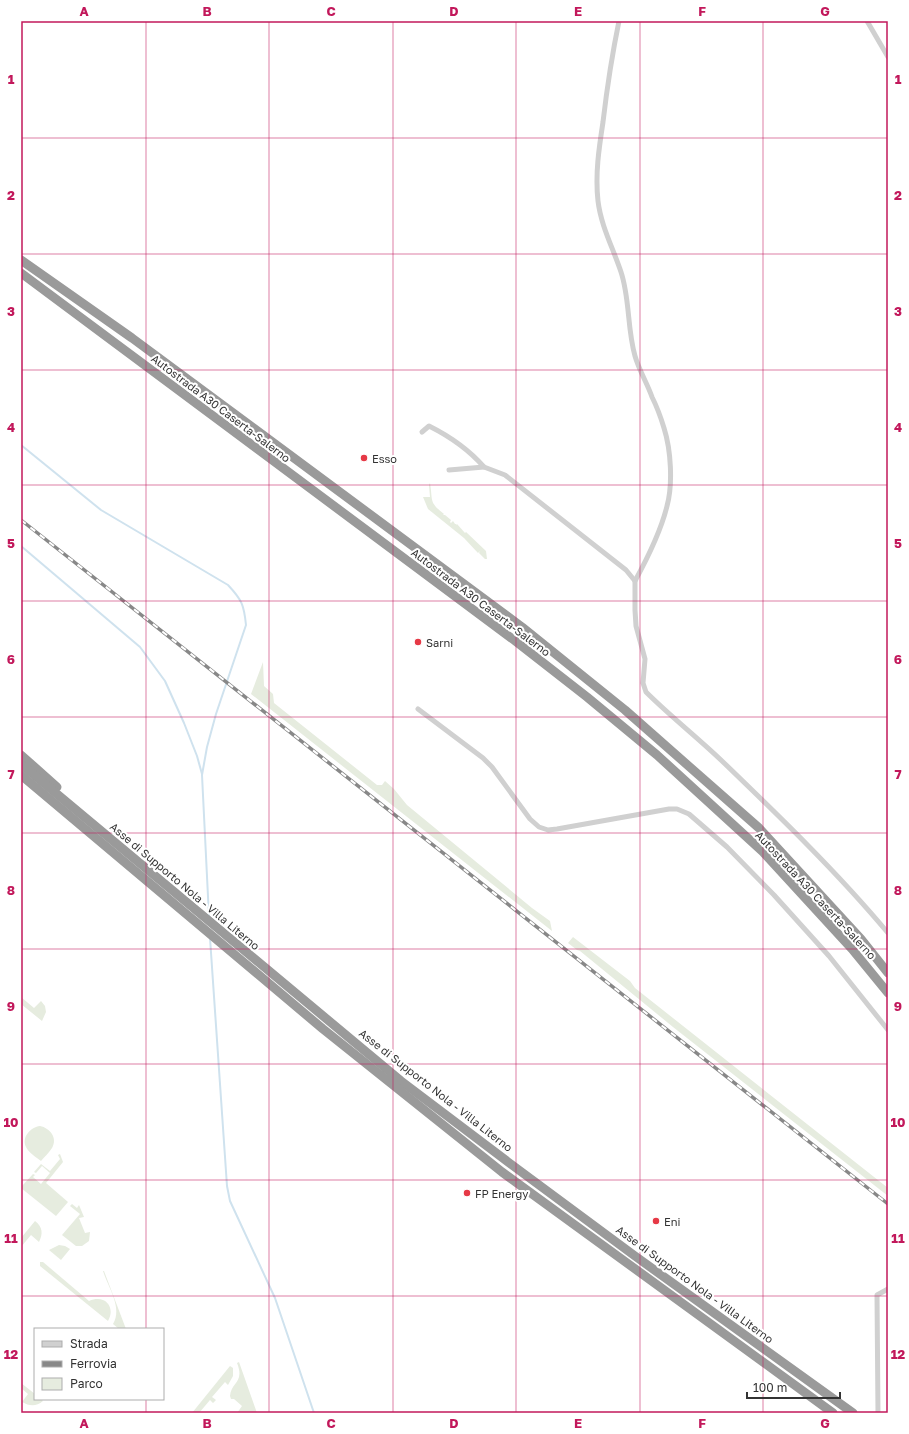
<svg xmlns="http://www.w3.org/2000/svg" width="909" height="1434" font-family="'Golos Text',sans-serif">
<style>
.green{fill:#e6ecdf}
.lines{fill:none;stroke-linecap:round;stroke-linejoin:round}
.stream{stroke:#cfe2ee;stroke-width:2}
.street{stroke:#d0d0d0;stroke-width:5}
.highway{stroke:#9a9a9a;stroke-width:9}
.rail-casing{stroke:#888;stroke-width:3.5}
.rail{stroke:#fff;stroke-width:2;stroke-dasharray:6;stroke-linecap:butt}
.grid{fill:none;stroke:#c2185b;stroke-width:1;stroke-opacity:0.55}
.poi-dot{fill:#e63946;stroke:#fff;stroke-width:1.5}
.labels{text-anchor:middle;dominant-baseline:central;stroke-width:4;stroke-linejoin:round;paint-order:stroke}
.street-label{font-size:11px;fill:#333;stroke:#fff}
.poi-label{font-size:11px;fill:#333;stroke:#fff;text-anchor:start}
.neatline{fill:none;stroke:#c2185b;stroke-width:1.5}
.grid-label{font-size:13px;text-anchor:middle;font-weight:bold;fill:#c2185b}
</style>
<rect width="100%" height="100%" fill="#fff"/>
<g class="green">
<path d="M430,483C433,502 429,502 444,514L443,515H445L451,520L450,522L451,523L453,521L455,524H456V525L457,524L465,533L466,532L486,551L487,559H485L479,553L480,551L478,553L464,538L428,509L423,497H430L429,485Z"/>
<polygon points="263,662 264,686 273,694 274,703 377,785 382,785 385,781 394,789 407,805 532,908 550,921 552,931 251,694"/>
<polygon points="573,937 630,981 635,988 888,1188 888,1196 673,1027 580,951 577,950 568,943"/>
<polygon points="21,997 34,1008 41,1001 45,1006 46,1012 42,1021 21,1004"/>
<path d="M40,1126C50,1128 58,1138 52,1148C49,1153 44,1157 41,1161C36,1157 29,1153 26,1147C21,1137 31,1127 40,1126Z"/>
<polygon points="60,1154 63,1162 46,1183 68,1202 56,1216 21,1188 21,1186 22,1186 33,1174 35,1175 33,1177 41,1184 50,1173 42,1166 36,1173 34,1172 41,1164 50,1171 60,1159 58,1155"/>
<polygon points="72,1204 77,1208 79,1205 84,1217 79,1218 85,1233 90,1232 89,1241 82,1246 76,1246 62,1235 80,1214 70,1206"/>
<path d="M35,1221C43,1227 43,1234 39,1242L31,1235L21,1247V1238Z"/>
<polygon points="59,1245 65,1246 70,1249 61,1260 49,1250"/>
<path d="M40,1262H43L89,1301C105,1294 116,1307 108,1321L40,1266Z"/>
<path d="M103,1271H104L126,1329H119L113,1324C123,1308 108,1287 103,1271Z"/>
<path d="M239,1362L257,1413H237L242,1406L234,1399H231L230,1396C231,1382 245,1383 237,1363Z"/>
<polygon points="230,1366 233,1368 233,1376 228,1385 225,1382 212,1397 216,1400 213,1403 210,1400 199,1413 192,1413"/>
<path d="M21,1383L35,1394V1399H41L43,1401C36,1407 29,1406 22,1402L28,1394L21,1388Z"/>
</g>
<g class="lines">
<g class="stream">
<path d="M21,445L101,510L228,585C242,600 244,605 246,625L216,714L207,747L202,775L209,917"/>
<polyline points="21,546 140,647 165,681 184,723 197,756 202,774"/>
<polyline points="210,938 227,1186 230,1201 275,1298 314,1413"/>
</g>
<g class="street">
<path d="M619,21C612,55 607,88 603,122C599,148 595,174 598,201C601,226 613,248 621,272C630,299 627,328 635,356C639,370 647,383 652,397C657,407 661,418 664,428C671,450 673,484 667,506C661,531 647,559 635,581"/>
<polyline points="867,21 888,57"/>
<path d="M422,432L429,426C449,436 470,451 484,467L449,470"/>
<path d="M484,467L505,475L626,570L635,581V610L636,626L645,659L643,683L646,692C670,716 697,737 722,761C779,816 837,872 888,933"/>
<polyline points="418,709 483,758 492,767 530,819 539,827 548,830 557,829 669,809 677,809 689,814 727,847 774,895 829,956 888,1030"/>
<polyline points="878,1413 877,1295 888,1289"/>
</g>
<g class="highway">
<polyline points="21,260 132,338 522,627 625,710 759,828 861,939 888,973"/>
<polyline points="21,273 514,640 587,697 657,755 763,852 852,949 888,993"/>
<polyline points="21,755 57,787"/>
<polyline points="21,764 401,1081 508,1162 635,1256 853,1413"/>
<polyline points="21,775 323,1029 502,1172 833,1413"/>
</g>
<defs>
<polyline id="rail" points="21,520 888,1204"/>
</defs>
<use href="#rail" class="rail-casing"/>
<use href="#rail" class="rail"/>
</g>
<path class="grid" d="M146,21V1329M269,21V1413M393,21V1413M516,21V1413M640,21V1413M763,21V1413M21,138H888M21,254H888M21,370H888M21,485H888M21,601H888M21,717H888M21,833H888M21,949H888M21,1064H888M21,1180H888M21,1296H888M146,1399V1413"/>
<g class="poi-dot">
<circle cx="364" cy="458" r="4"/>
<circle cx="418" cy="642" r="4"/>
<circle cx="467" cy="1193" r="4"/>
<circle cx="656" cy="1221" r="4"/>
</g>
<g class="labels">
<g class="street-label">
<text transform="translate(221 408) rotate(37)">Autostrada A30 Caserta-Salerno</text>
<text transform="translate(481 602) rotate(37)">Autostrada A30 Caserta-Salerno</text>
<text transform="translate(185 886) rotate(40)">Asse di Supporto Nola - Villa Literno</text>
<text transform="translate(816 895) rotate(47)">Autostrada A30 Caserta-Salerno</text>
<text transform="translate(436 1090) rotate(38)">Asse di Supporto Nola - Villa Literno</text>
<text transform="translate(695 1284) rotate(36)">Asse di Supporto Nola - Villa Literno</text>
</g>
<g class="poi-label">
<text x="372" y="458">Esso</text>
<text x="426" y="642">Sarni</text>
<text x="475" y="1193">FP Energy</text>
<text x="664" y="1221">Eni</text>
</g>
</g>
<rect width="909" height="1434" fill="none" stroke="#ffffff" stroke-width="44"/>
<rect x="34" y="1328" width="130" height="72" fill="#ffffff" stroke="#adadad"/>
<rect x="42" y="1341" width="20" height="6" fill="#d0d0d0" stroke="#adadad"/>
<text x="70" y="1348" font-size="12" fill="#333333">Strada</text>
<rect x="42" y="1361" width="20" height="6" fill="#888888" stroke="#adadad"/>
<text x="70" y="1368" font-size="12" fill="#333333">Ferrovia</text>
<rect x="42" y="1378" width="20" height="12" fill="#e6ecdf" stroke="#adadad"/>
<text x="70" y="1388" font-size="12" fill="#333333">Parco</text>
<path d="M747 1392v6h93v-6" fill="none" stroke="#333333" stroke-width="2"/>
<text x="753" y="1392" font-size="12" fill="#333333" stroke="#ffffff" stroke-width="3" paint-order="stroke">100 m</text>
<rect x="22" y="22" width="865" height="1390" class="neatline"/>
<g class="grid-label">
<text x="84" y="16">A</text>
<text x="207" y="16">B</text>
<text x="331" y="16">C</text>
<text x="454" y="16">D</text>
<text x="578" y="16">E</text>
<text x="702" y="16">F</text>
<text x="825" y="16">G</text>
<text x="11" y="84">1</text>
<text x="898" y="84">1</text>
<text x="11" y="200">2</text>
<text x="898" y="200">2</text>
<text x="11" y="316">3</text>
<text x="898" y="316">3</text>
<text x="11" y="432">4</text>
<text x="898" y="432">4</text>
<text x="11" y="548">5</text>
<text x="898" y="548">5</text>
<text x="11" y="664">6</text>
<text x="898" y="664">6</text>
<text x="11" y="779">7</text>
<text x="898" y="779">7</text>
<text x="11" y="895">8</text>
<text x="898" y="895">8</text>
<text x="11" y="1011">9</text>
<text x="898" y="1011">9</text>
<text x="11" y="1127">10</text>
<text x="898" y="1127">10</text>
<text x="11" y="1243">11</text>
<text x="898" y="1243">11</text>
<text x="11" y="1359">12</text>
<text x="898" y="1359">12</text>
<text x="84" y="1428">A</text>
<text x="207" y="1428">B</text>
<text x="331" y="1428">C</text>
<text x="454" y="1428">D</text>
<text x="578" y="1428">E</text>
<text x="702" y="1428">F</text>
<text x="825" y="1428">G</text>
</g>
</svg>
